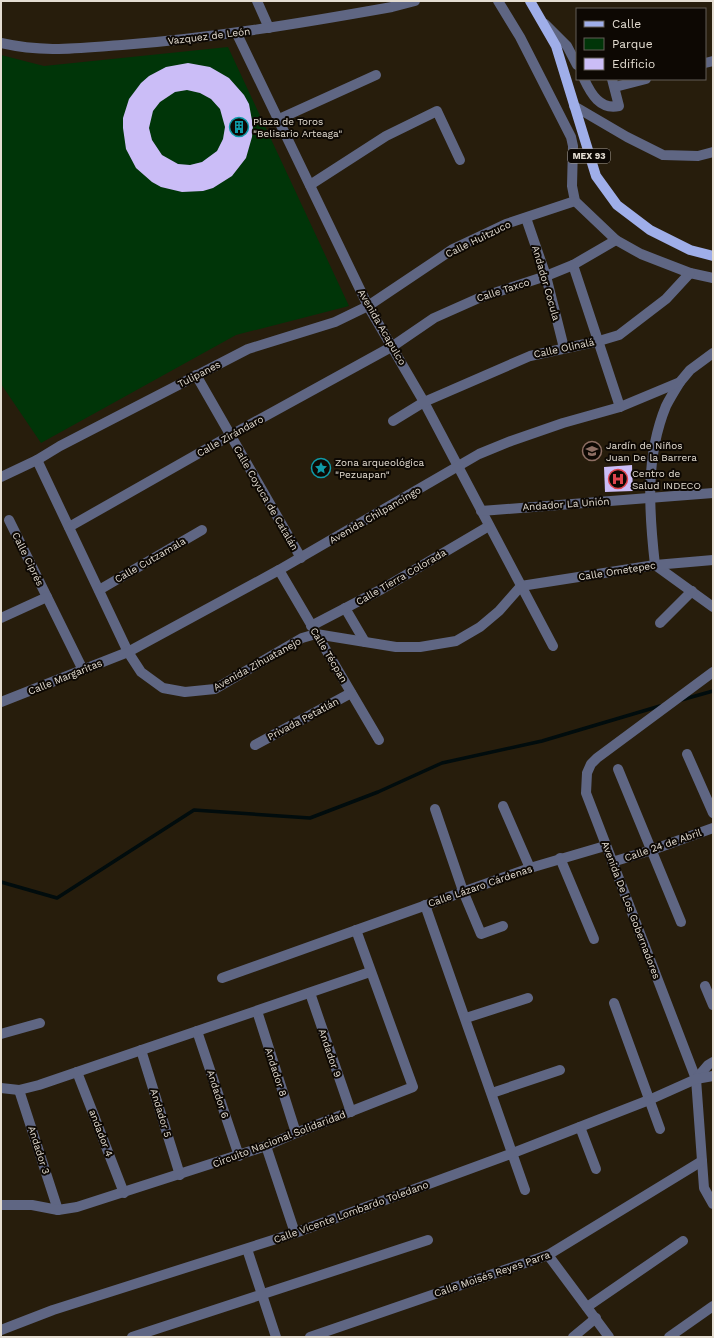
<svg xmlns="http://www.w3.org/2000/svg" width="714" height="1338" font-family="'Work Sans',sans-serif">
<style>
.green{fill:#003508}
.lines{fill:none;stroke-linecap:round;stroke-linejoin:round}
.stream{stroke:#010c0d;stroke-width:3.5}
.building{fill:#cbbdf7;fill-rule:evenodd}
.minor{stroke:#5f6683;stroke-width:10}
.major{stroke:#9faee9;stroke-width:10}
.labels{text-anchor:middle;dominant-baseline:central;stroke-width:4;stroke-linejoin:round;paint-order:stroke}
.shield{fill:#0d0803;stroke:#a49d94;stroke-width:1}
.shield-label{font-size:9px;font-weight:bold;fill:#e4ddd2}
.street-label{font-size:10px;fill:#e4ddd2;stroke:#0d0803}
.poi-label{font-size:10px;fill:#e4ddd2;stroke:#0d0803;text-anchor:start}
</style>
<rect width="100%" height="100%" fill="#271d0c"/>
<polygon class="green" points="228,47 349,306 236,335 41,443 1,384 1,55 44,66"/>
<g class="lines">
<g class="stream">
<polyline points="681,700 713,691"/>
<polyline points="1,882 57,898 194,810 310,818 378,792 442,763 542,741 660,706"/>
</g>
</g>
<g class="building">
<path d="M188,63L210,67L229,78L244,95L249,104L253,126L252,137L246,158L232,176L213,188L203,191L182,192L161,187L152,182L136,168L126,149L123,128V118L129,99L141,83L149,76L166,67ZM187,90L200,93L211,99L220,109L225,127L223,139L217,151L202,162L190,165L178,164L162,155L152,140L149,128L153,111L160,102L175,92Z"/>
<polygon points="632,465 633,491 605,492 604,467"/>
</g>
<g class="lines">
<g class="minor">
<polyline points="257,1 269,28"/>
<polyline points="498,1 520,37 571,137 573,146 572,186 575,201 616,240 641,254 690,273 713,278"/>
<polyline points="545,24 567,46 577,65"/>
<polyline points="237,34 368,306 424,402 553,646"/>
<path d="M1,43C45,53 78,48 122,45C213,38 302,23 392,7L415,1"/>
<polyline points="705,63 713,61"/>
<path d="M584,79C591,94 600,110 619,106L612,79"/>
<polyline points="615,87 646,79"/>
<polyline points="574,106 627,137 663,155 698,156 713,152"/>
<polyline points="279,119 376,75"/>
<polyline points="310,185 386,136 437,111 460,160"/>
<polyline points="526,218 546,276 564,348"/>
<polyline points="573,265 620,407"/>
<polyline points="196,375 301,558"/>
<path d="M680,382C675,390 670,398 666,406C645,457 649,512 655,565L713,607"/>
<polyline points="393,421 424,402 530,356 599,341 619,335 666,299 690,273"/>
<polyline points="37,460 128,652 141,672 163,688 185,692 215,689 302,638 316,634 396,647 420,647 456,641 480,627 499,611 521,586 655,565 713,560"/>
<polyline points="1,477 37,460 60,446 248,349 335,322 368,306 453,249 506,224 575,201"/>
<polyline points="481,511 713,493"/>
<polyline points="9,520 83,670"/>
<polyline points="69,527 231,435 393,346 434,318 479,298 546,276 573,265 616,240"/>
<polyline points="279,570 379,740"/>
<polyline points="99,590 202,530"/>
<polyline points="345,608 365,642"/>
<polyline points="1,618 47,597"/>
<polyline points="660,623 692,591"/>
<polyline points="311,626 382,589 489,526"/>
<polyline points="713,672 597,758 591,764 587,773 586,793 696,1079 704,1188 713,1204"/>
<polyline points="1,702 128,652 279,570 479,454 511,441 563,423 620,407 680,382 690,370 713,353"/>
<polyline points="255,745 351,693"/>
<polyline points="687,754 713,813"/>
<polyline points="618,769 681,922"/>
<polyline points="503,806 530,868"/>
<polyline points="435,809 463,891 481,934 503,926"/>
<polyline points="560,858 594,939"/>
<polyline points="612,862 652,850 713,828"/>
<polyline points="425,905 525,1190"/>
<polyline points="222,978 530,868 605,846"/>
<polyline points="705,986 713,1005"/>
<polyline points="310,993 351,1112"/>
<polyline points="614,1003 660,1129"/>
<polyline points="257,1011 296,1133"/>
<polyline points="466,1018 528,998"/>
<polyline points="197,1031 239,1156"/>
<polyline points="1,1034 40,1023"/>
<polyline points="141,1050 180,1175"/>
<polyline points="77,1072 124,1193"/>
<polyline points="696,1079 708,1065 713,1062"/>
<polyline points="1,1088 19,1090 39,1085 370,972"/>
<polyline points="19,1090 58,1210"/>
<polyline points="492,1093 560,1070"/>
<polyline points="580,1127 596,1169"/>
<polyline points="266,1146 295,1233"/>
<polyline points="1,1205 32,1205 58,1210 77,1207 266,1146 296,1133 413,1087 356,930"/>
<polyline points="247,1249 276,1337"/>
<polyline points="548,1255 609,1337"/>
<polyline points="587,1307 683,1241"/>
<polyline points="1,1330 53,1310 295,1233 513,1153 649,1100 696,1079 713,1076"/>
<polyline points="132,1337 428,1240"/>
<polyline points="310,1337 548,1255 702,1161"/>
<polyline points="573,1337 596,1318"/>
<polyline points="669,1337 713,1306"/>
</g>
<polyline class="major" points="530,1 556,46 596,176 617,205 650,230 690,250 713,256"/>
</g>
<defs>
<symbol id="building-ring" viewBox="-11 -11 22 22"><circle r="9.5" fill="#0d0803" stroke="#0f9aa8" stroke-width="1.5"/><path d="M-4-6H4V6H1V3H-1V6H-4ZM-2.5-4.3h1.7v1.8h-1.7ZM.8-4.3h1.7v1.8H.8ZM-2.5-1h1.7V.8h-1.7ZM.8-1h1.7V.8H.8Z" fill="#0f9aa8"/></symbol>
<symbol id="school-ring" viewBox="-11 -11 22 22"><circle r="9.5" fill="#0d0803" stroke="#8d6e63" stroke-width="1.5"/><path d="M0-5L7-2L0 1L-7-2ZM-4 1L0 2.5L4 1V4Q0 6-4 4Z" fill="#8d6e63"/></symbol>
<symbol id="sight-ring" viewBox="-11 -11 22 22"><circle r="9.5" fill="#0d0803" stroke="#0f9aa8" stroke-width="1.5"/><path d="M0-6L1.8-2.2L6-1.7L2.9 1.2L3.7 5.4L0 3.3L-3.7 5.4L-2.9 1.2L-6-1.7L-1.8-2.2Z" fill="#0f9aa8"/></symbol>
<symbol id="hospital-ring" viewBox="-11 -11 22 22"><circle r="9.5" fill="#0d0803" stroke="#e0444e" stroke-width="1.5"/><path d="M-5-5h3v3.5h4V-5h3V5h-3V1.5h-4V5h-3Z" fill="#e0444e"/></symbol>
</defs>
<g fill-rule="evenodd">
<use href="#building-ring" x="228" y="116" width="22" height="22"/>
<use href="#school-ring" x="581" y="440" width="22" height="22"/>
<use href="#sight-ring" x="310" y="457" width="22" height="22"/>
<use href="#hospital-ring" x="607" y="468" width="22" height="22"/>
</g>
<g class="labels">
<rect class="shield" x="568" y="149" width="42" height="14" rx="3"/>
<g class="shield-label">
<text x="589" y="156">MEX 93</text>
</g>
<g class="street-label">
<text transform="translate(209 36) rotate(-7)">Vazquez de León</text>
<text transform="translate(478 239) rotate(-26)">Calle Huitzuco</text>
<text transform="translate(546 283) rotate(74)">Andador Cocula</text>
<text transform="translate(503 290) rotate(-18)">Calle Taxco</text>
<text transform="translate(382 327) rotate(60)">Avenida Acapulco</text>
<text transform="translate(564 348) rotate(-12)">Calle Olinalá</text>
<text transform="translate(199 374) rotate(-27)">Tulipanes</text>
<text transform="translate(230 436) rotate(-29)">Calle Zirándaro</text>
<text transform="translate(266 498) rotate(60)">Calle Coyuca de Catalán</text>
<text transform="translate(566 504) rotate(-4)">Andador La Unión</text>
<text transform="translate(375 515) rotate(-30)">Avenida Chilpancingo</text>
<text transform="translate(28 559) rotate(64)">Calle Ciprés</text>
<text transform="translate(150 560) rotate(-30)">Calle Cutzamala</text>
<text transform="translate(617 571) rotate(-9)">Calle Ometepec</text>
<text transform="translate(401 577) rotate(-30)">Calle Tierra Colorada</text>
<text transform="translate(329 655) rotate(59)">Calle Técpan</text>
<text transform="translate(257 664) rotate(-29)">Avenida Zihuatanejo</text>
<text transform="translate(65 677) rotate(-22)">Calle Margaritas</text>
<text transform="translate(303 719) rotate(-28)">Privada Petatlán</text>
<text transform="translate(663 845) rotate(-19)">Calle 24 de Abril</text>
<text transform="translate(480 886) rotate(-19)">Calle Lázaro Cárdenas</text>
<text transform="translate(631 910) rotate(69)">Avenida De Los Gobernadores</text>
<text transform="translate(330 1053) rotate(71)">Andador 9</text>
<text transform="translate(276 1072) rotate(72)">Andador 8</text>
<text transform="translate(218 1094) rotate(72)">Andador 6</text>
<text transform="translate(161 1113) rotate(73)">Andador 5</text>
<text transform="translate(101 1133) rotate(69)">andador 4</text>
<text transform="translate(279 1139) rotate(-21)">Circuito Nacional Solidaridad</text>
<text transform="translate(39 1150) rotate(72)">Andador 3</text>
<text transform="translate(351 1212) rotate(-20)">Calle Vicente Lombardo Toledano</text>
<text transform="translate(492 1274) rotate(-19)">Calle Moisés Reyes Parra</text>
</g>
<g class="poi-label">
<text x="253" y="121">Plaza de Toros<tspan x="253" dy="12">"Belisario Arteaga"</tspan></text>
<text x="606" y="445">Jardín de Niños<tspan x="606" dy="12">Juan De la Barrera</tspan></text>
<text x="335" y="462">Zona arqueológica<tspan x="335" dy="12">"Pezuapan"</tspan></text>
<text x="632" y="473">Centro de<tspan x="632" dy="12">Salud INDECO</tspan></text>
</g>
</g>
<rect width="714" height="1338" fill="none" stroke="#e4ddd2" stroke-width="4"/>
<rect x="576" y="8" width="130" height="72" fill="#0d0803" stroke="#635d56"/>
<rect x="584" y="21" width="20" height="6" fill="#9faee9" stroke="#635d56"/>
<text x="612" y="28" font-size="12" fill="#e4ddd2">Calle</text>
<rect x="584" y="38" width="20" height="12" fill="#003508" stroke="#635d56"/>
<text x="612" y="48" font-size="12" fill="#e4ddd2">Parque</text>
<rect x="584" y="58" width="20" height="12" fill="#cbbdf7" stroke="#635d56"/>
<text x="612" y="68" font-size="12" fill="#e4ddd2">Edificio</text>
</svg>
